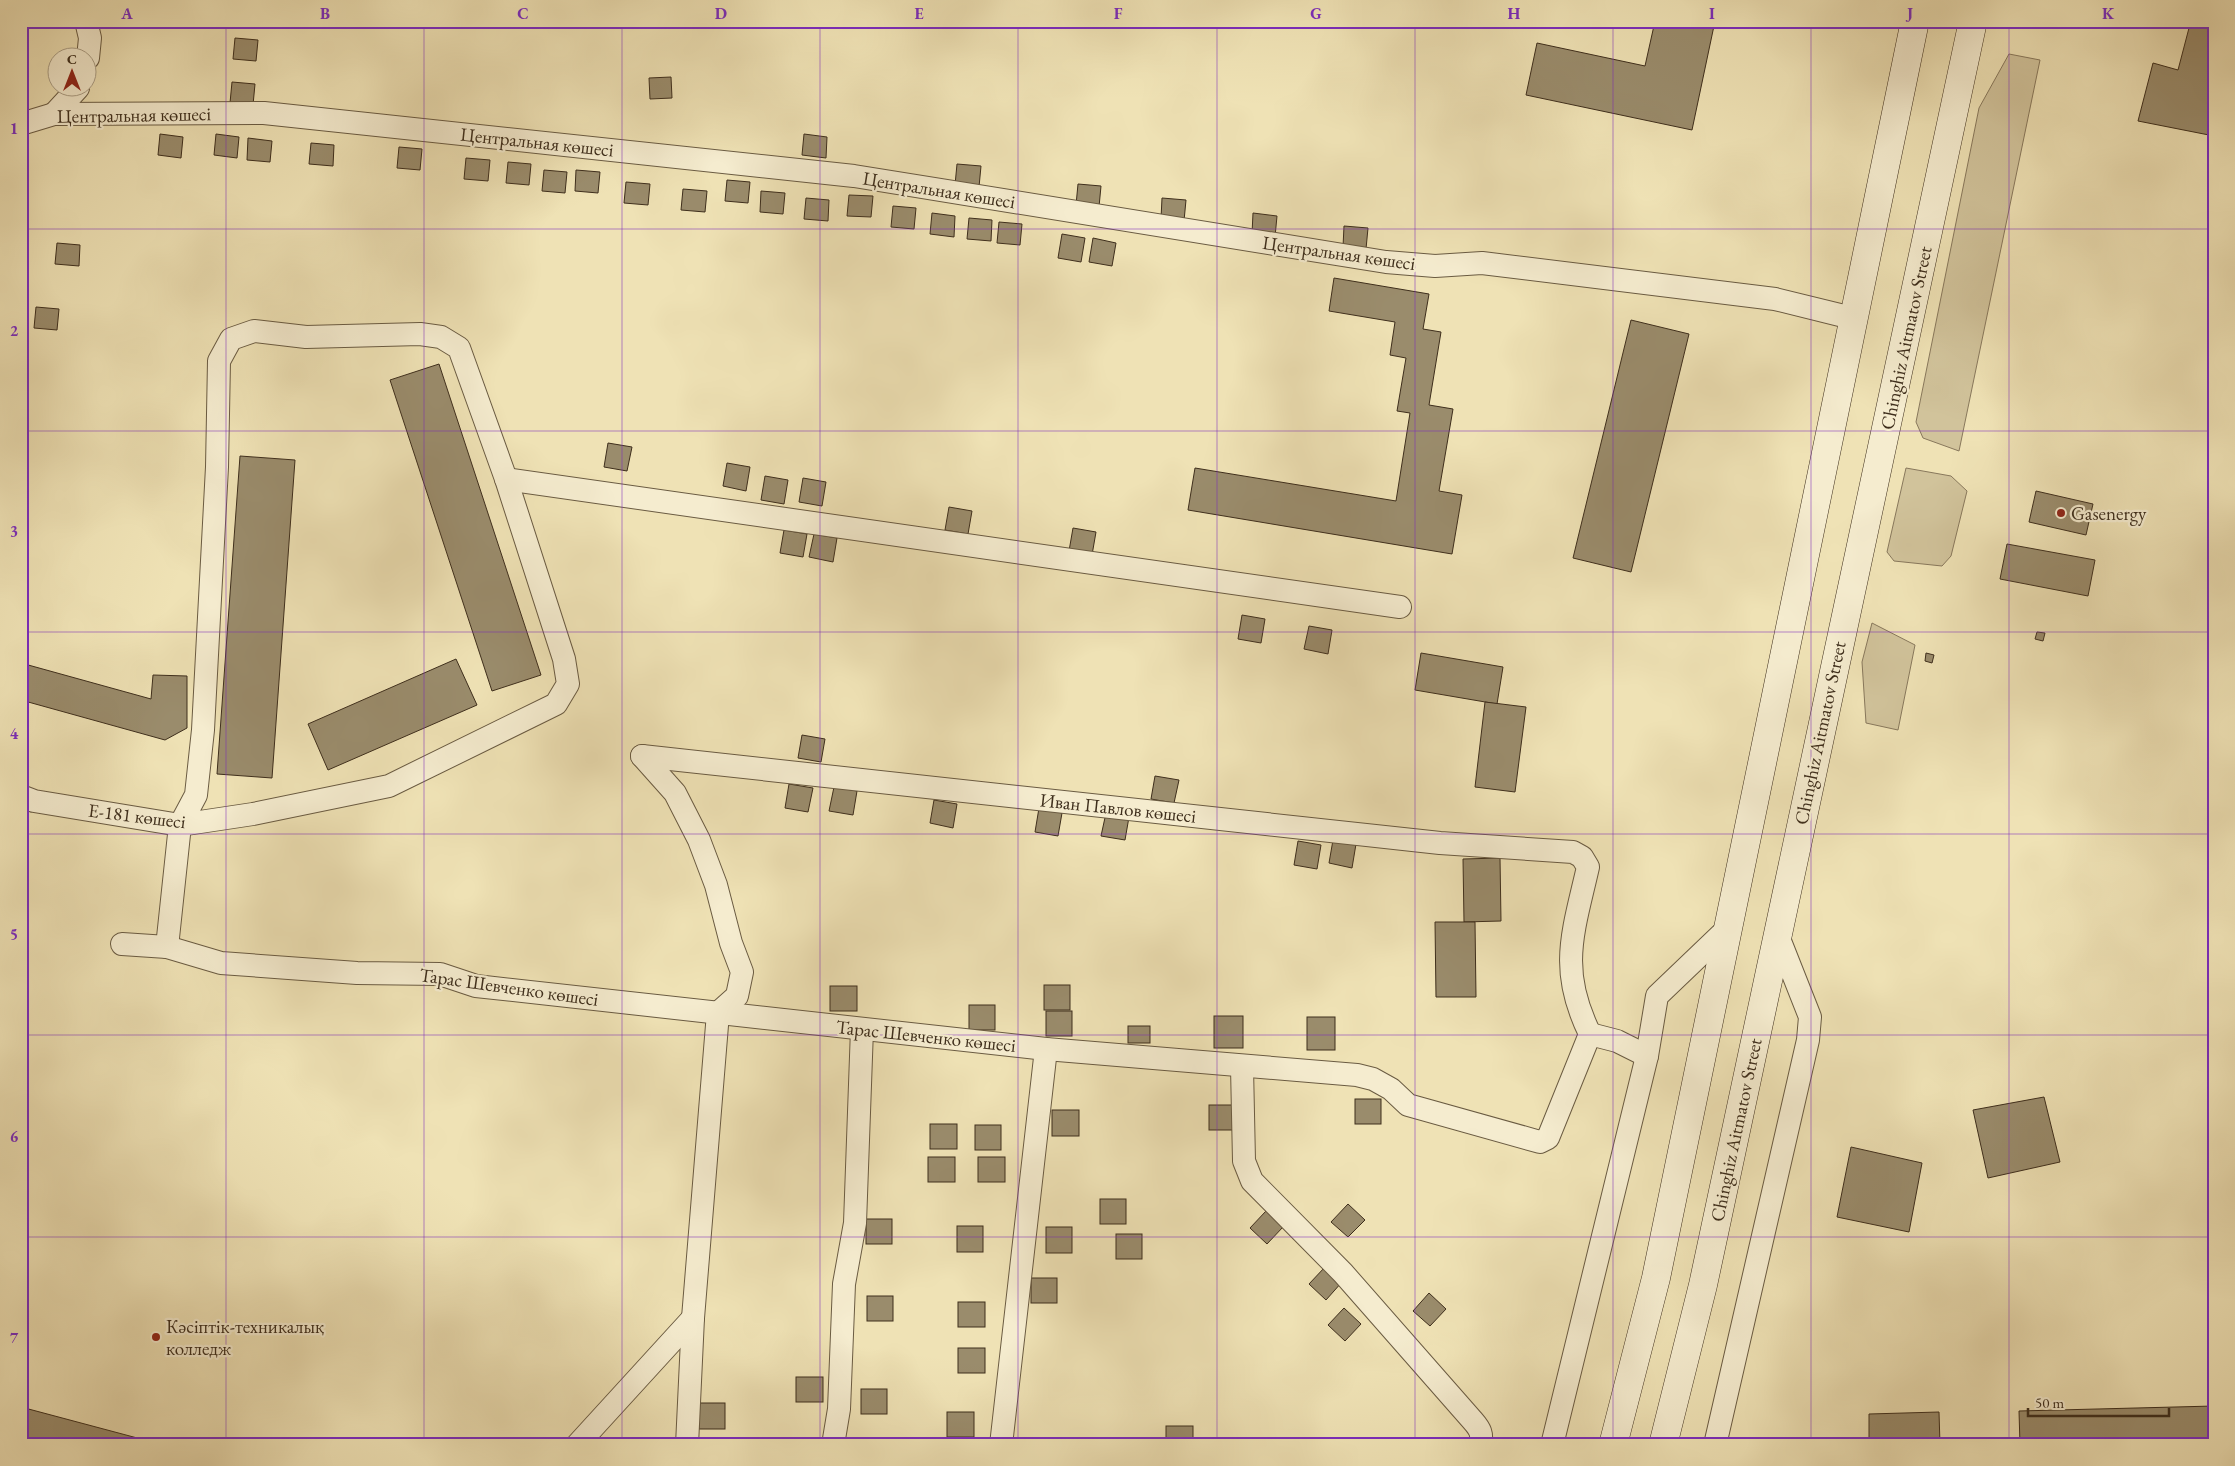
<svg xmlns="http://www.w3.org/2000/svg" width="2235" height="1466" font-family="'EB Garamond',serif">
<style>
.green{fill:#d1c39b;stroke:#88785c}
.building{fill:#9a8c6c;stroke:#3e2e1c}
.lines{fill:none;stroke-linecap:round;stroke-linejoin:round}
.street-casing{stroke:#6a5b42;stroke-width:24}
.secondary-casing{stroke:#3e2e1c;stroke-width:29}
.street{stroke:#f5eccf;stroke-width:22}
.secondary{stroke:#f5eccf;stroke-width:28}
.grid{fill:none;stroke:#7b2cbf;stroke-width:1;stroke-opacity:0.55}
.poi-dot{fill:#8f2418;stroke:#f5eccf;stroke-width:2}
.labels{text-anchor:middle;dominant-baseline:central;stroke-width:4.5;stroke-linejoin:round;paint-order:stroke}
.street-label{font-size:19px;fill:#3e2e1c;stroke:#f5eccf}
.poi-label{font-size:19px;fill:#3e2e1c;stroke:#f5eccf;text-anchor:start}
.neatline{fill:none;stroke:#7b2cbf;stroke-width:2}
.grid-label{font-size:16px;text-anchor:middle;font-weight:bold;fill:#7b2cbf}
</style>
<rect width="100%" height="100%" fill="#efe2b5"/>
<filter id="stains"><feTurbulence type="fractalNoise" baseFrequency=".004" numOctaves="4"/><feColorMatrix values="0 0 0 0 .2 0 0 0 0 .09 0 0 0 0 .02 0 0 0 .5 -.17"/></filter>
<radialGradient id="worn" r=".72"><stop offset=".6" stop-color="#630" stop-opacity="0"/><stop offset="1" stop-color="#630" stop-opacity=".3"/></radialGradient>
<g class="green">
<polygon points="2009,54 2040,60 1959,451 1923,438 1916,422 1979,108"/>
<polygon points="1906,468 1951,476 1967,491 1951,556 1942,566 1894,561 1887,552"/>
<polygon points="1872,623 1915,645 1898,730 1866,723 1862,662"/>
</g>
<g class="building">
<polygon points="1655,21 1715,21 1692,130 1526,95 1537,43 1645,66"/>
<polygon points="2166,21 2214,21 2214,136 2138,121 2153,63 2178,70 2189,28"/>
<polygon points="235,38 258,40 256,61 233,59"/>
<polygon points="671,77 672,98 650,99 649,78"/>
<polygon points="232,82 255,84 253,105 230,103"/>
<polygon points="160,134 183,137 181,158 158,155"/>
<polygon points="216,134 239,137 237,158 214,155"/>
<polygon points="804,134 827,137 826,158 802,155"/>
<polygon points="248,138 272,141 270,162 247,160"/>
<polygon points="311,143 334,145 333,166 309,164"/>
<polygon points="399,147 422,149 420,170 397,168"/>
<polygon points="466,158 490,160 488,181 464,179"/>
<polygon points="508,162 531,164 529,185 506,183"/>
<polygon points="957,164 981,166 979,187 955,185"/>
<polygon points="544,170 567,172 565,193 542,191"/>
<polygon points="576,170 600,172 598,193 575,191"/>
<polygon points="727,180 750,182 748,203 725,201"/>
<polygon points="626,182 650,184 648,205 624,203"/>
<polygon points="1078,184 1101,186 1099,207 1076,205"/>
<polygon points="683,189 707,191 705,212 681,210"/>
<polygon points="761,191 785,193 783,214 760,212"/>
<polygon points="849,195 873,196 871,217 847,216"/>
<polygon points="806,198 829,200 828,221 804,219"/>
<polygon points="1162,198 1186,200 1184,221 1161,219"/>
<polygon points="893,206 916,208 914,229 891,227"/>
<polygon points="932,213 955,216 954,237 930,234"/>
<polygon points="1253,213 1277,216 1275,237 1252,234"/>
<polygon points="969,218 992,220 991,241 967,239"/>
<polygon points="999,222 1022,224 1020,245 997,243"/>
<polygon points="1344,226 1368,228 1366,249 1343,247"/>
<polygon points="1062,234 1085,238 1081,262 1058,258"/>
<polygon points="1093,238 1116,243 1112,266 1089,262"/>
<polygon points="57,243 80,245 79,266 55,264"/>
<polygon points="1334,278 1429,294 1423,329 1441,332 1429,405 1453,409 1439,491 1462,495 1452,554 1188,510 1195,468 1396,501 1410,413 1397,411 1406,358 1390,355 1395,322 1329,311"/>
<polygon points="36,307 59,309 57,330 34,328"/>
<polygon points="1631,320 1689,334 1631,572 1573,558"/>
<polygon points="439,364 541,675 492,691 390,380"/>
<polygon points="608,443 632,447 627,471 604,467"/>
<polygon points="240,456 295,460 272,778 217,774"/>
<polygon points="727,463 750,467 746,491 723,486"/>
<polygon points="765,476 788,480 784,504 761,500"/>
<polygon points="803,478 826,482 822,506 799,502"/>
<polygon points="2036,491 2093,504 2086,535 2029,522"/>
<polygon points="949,507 972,511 968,534 945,530"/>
<polygon points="1073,528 1096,532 1092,555 1069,551"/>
<polygon points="784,530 807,534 803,557 780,553"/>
<polygon points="814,534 837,538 833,562 809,557"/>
<polygon points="2007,544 2095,560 2088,596 2000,579"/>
<polygon points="1242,615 1265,619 1261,643 1238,639"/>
<polygon points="1309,626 1332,630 1328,654 1304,649"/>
<polygon points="2037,632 2045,633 2043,641 2035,639"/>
<polygon points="1421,653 1503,667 1497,704 1415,690"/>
<polygon points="1926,653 1934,655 1932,663 1925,661"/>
<polygon points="456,659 477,705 328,770 308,724"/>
<polygon points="21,663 151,699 153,675 187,676 187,728 165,740 21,700"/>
<polygon points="1485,702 1526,707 1515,792 1475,787"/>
<polygon points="802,735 825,739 821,762 798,758"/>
<polygon points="1155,776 1179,780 1174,803 1151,799"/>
<polygon points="789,784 813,788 808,812 785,808"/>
<polygon points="834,787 857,791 853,815 829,811"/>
<polygon points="934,800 957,804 953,828 930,823"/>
<polygon points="1039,808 1062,813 1058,836 1035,832"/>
<polygon points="1106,813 1129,817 1125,840 1101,836"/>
<polygon points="1333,840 1356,844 1352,868 1329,863"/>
<polygon points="1298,841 1321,845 1317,869 1294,865"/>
<polygon points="1500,858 1501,921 1464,922 1463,859"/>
<polygon points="1435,922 1475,922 1476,997 1436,997"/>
<rect x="1044" y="985" width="26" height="25"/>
<rect x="830" y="986" width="27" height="25"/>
<rect x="969" y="1005" width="26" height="25"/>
<rect x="1046" y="1011" width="26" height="25"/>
<rect x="1214" y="1016" width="29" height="32"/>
<rect x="1307" y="1017" width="28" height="33"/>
<rect x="1128" y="1026" width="22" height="17"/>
<polygon points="2044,1097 2060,1162 1988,1178 1973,1110"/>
<rect x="1355" y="1099" width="26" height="25"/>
<rect x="1209" y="1105" width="26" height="25"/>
<rect x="1052" y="1110" width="27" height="26"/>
<rect x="930" y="1124" width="27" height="25"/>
<rect x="975" y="1125" width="26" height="25"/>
<polygon points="1851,1147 1922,1163 1909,1232 1837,1217"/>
<rect x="928" y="1157" width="27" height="25"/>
<rect x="978" y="1157" width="27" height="25"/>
<rect x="1100" y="1199" width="26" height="25"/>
<polygon points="1348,1204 1365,1220 1348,1237 1331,1222"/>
<polygon points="1266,1211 1283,1227 1267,1244 1250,1228"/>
<rect x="866" y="1219" width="26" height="25"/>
<rect x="957" y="1226" width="26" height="26"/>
<rect x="1046" y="1227" width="26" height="26"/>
<rect x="1116" y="1234" width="26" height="25"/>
<polygon points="1325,1267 1342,1282 1326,1300 1309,1284"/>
<rect x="1031" y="1278" width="26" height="25"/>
<polygon points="1429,1293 1446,1309 1430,1326 1413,1311"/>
<rect x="867" y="1296" width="26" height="25"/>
<rect x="958" y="1302" width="27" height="25"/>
<polygon points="1344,1308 1361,1324 1345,1341 1328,1325"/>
<rect x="958" y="1348" width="27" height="25"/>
<rect x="796" y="1377" width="27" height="25"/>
<rect x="861" y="1389" width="26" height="25"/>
<rect x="699" y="1403" width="26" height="26"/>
<polygon points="2214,1406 2214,1445 2020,1445 2019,1411"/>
<polygon points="21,1407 156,1443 155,1445 50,1445 21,1437"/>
<rect x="947" y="1412" width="27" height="25"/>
<polygon points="1939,1412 1940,1445 1816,1445 1816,1439 1869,1438 1869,1414"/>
<rect x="1166" y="1426" width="27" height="19"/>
</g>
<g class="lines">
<defs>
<g id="street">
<polyline points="86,21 90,38 88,58"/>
<polyline points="54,114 78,88"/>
<polyline points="21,124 54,114 264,113 854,176 1386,262 1435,266 1482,263 1775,299 1852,318"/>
<polyline points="506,479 1400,607"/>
<path d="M642,756L1440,843L1573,852L1582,857L1588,867C1573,933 1558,969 1590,1034"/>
<polyline points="642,756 675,793 699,840 716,885 731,943 742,972 737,996 718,1013 693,1318 687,1445"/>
<polyline points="21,796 34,801 180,825 253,814 389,786 556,704 568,684 564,659 506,479 459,348 441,337 420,334 306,337 254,331 231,339 219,361 217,467 203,730 196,795 180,825 167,947"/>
<polyline points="122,944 167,947 221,963 357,973 440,974 476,986 1046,1049 1357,1075 1373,1079 1391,1089 1408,1105 1540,1142 1548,1138 1590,1034 1617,1041 1647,1056"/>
<path d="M1242,1067L1244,1161L1252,1181L1343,1273L1473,1421C1480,1429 1483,1434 1480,1445"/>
<polyline points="577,1445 693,1318"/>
<polyline points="833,1445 839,1409 844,1284 855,1223 862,1029"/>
<polyline points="1001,1445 1046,1049"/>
<polyline points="1552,1445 1647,1056 1657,996 1726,930"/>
<polyline points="1715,1445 1808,1040 1810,1017 1778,936"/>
</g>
<g id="secondary">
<polyline points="1613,1445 1656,1278 1915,21"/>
<polyline points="1663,1445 1703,1285 1973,21"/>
</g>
</defs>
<use href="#street" class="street-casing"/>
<use href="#secondary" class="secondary-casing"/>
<use href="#street" class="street"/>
<use href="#secondary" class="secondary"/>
</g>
<path class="grid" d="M226,21V1445M424,21V1445M622,21V1445M820,21V1445M1018,21V1445M1217,21V1445M1415,21V1445M1613,21V1445M1811,21V1445M2009,21V1445M21,229H2214M21,431H2214M21,632H2214M21,834H2214M21,1035H2214M21,1237H2214"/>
<g class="poi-dot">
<circle cx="2061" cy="513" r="5"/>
<circle cx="156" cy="1337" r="5"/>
</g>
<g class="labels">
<g class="street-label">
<text transform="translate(134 115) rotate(-1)">Центральная көшесі</text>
<text transform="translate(537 142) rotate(6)">Центральная көшесі</text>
<text transform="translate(939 190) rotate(9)">Центральная көшесі</text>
<text transform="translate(1339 253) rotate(8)">Центральная көшесі</text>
<text transform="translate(1906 338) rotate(-78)">Chinghiz Aitmatov Street</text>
<text transform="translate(1820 733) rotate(-78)">Chinghiz Aitmatov Street</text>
<text transform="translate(1118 808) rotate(6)">Иван Павлов көшесі</text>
<text transform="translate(137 816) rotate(7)">Е-181 көшесі</text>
<text transform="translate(509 987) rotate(8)">Тарас Шевченко көшесі</text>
<text transform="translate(926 1036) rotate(6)">Тарас Шевченко көшесі</text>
<text transform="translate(1736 1130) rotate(-78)">Chinghiz Aitmatov Street</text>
</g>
<g class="poi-label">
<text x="2071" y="513">Gasenergy</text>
<text x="166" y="1326">Кәсіптік-техникалық<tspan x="166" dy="22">колледж</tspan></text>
</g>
</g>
<rect width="2235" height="1466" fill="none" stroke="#efe2b5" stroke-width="55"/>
<g transform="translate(72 72)"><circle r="24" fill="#f5eccf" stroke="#aca087"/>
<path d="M0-4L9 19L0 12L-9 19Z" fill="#8f2418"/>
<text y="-8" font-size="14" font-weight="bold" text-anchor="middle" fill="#3e2e1c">С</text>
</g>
<path d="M2028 1408v8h141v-8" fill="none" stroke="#3e2e1c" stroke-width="2.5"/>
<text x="2035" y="1408" font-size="15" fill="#3e2e1c" stroke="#f5eccf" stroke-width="4" paint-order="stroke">50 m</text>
<rect x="28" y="28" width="2180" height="1410" class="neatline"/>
<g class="grid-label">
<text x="127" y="19">A</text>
<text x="325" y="19">B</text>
<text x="523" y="19">C</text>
<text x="721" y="19">D</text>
<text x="919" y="19">E</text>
<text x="1118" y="19">F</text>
<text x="1316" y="19">G</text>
<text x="1514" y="19">H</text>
<text x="1712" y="19">I</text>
<text x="1910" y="19">J</text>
<text x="2108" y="19">K</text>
<text x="14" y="134">1</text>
<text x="14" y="336">2</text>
<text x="14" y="537">3</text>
<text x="14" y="739">4</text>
<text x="14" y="940">5</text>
<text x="14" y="1142">6</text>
<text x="14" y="1343">7</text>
</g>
<rect width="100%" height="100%" filter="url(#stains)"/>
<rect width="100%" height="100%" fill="url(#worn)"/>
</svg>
